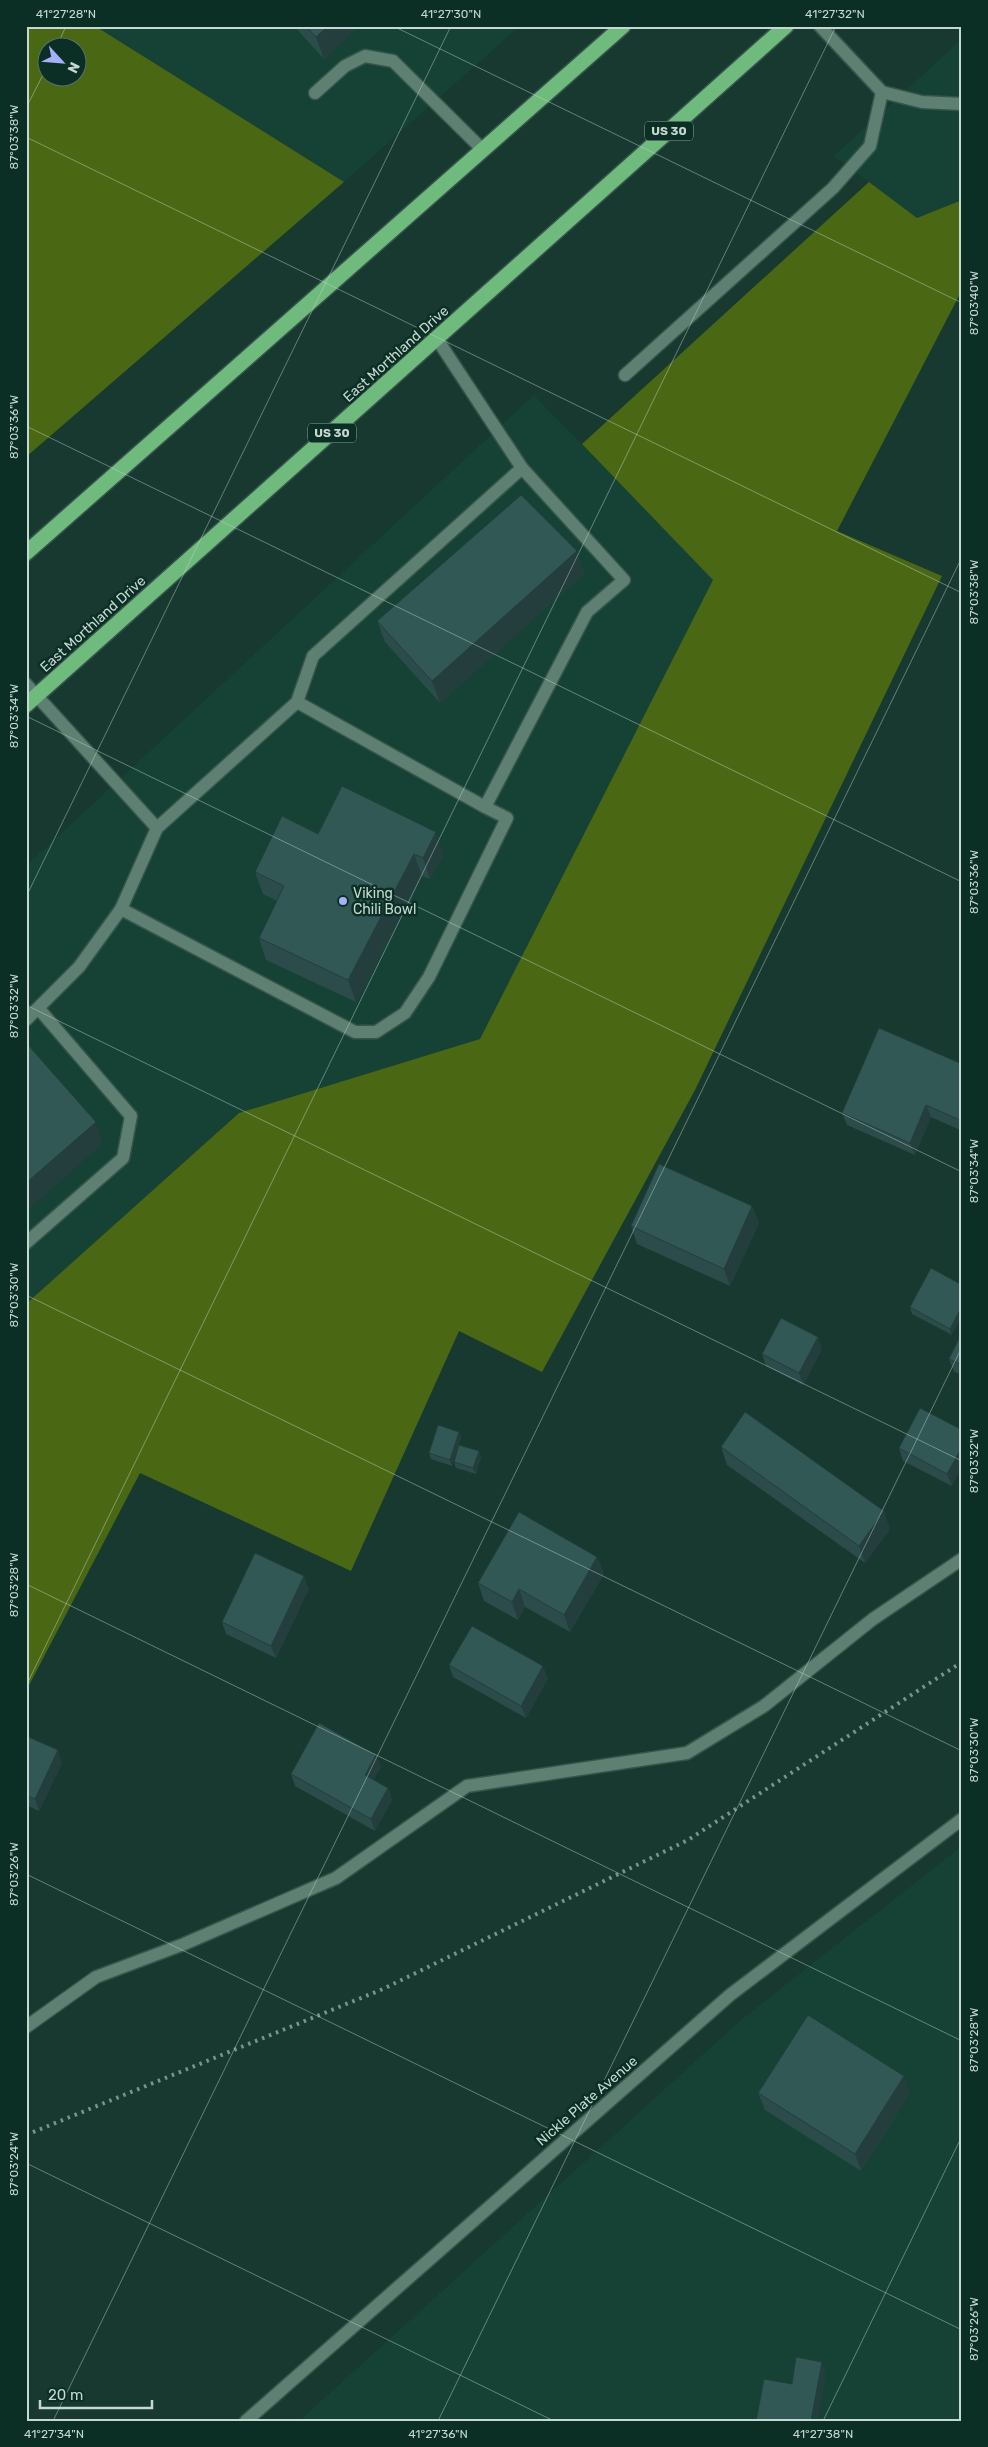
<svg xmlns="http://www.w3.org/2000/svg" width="988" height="2447" font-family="Rubik,sans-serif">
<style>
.built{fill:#164235}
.forest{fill:#4a6814;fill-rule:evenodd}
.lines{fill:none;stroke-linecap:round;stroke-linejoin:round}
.minor-casing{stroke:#37544b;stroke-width:15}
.highway-casing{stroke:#37544b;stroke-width:18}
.minor{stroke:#5d8073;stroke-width:12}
.highway{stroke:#6fbb7e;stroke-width:15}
.rail{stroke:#7a948b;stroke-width:4;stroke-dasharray:2.5 5;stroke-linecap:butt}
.wall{fill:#2b4c4a}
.shaded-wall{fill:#233e3c}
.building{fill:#325856;stroke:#233e3c}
.ticks{fill:none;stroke:#c5d8d1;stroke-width:1;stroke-opacity:0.45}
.poi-dot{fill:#a6b1fc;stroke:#0c2f25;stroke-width:2}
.labels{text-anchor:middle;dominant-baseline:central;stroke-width:5;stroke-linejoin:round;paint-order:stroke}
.shield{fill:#0c2f25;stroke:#8ea59d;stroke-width:1}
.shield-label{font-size:12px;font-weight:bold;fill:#c5d8d1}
.street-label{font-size:14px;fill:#c5d8d1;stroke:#0c2f25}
.poi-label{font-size:14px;fill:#c5d8d1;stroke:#0c2f25;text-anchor:start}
.neatline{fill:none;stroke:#c5d8d1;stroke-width:2}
.ticks-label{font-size:12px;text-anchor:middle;fill:#c5d8d1}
</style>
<rect width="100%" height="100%" fill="#17392f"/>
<g class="built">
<polygon points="95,26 520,26 344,182"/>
<polygon points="962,39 962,200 917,218 834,156"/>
<polygon points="534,395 714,580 480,1039 239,1113 26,1304 26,866"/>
<polygon points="962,1846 962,2421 299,2421 742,2019"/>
</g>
<g class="forest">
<path d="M26,26H95L344,182L26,457ZM48,48H78V78H48Z"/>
<polygon points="869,182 917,218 962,200 962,290 837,531 942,576 695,1090 542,1372 459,1331 351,1571 140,1473 26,1691 26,1304 239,1113 480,1039 713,580 582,444"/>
</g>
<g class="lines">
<defs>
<g id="minor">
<polyline points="820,26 882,92 922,102 962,104"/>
<polyline points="315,93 345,66 365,56 393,61 483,150"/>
<polyline points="625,375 833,188 870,146 882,92"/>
<polyline points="26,684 157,828 121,909 355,1032 376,1032 405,1013 429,977 507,818 485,807 587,612 624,580 522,468 437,339"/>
<polyline points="297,702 485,807"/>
<polyline points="157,828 297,702 313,656 522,468"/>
<polyline points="26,1020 79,967 121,909"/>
<polyline points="26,1243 123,1158 131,1116 39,1009"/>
<polyline points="26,2027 96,1977 184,1944 336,1878 467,1786 687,1753 764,1706 873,1619 962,1559"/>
<polyline points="246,2421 730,1995 962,1819"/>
</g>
<g id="highway">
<polyline points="26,553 623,26"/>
<polyline points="26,705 786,26"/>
</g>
</defs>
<use href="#minor" class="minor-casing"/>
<use href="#highway" class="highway-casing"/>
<use href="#minor" class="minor"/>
<use href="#highway" class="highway"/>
<polyline class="rail" points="26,2135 383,1989 688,1840 962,1662"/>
</g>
<g class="wall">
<polygon points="294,26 359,26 324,59"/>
<polygon points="585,573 440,703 385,642 377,621"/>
<polygon points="318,834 444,854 430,879 422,876 356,1002 266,960 259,938 277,901 263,894 255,872"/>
<polygon points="962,1064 962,1131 931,1117 915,1155 847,1125 842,1113"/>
<polygon points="752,1206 759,1223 730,1286 637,1244 631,1226"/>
<polygon points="931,1268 952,1335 912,1314 910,1307"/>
<polygon points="962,1333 962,1375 954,1372 949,1359"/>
<polygon points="822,1349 803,1385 766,1366 762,1354"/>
<polygon points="962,1430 952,1486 903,1461 899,1448"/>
<polygon points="459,1432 461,1438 452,1466 431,1459 429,1453"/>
<polygon points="721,1447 890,1529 865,1563 727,1465"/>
<polygon points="479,1451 481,1457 476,1474 456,1468 454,1462"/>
<polygon points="597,1557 604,1574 570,1632 525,1607 518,1620 484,1601 478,1583"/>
<polygon points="309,1589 276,1658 226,1634 222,1622"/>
<polygon points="449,1665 548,1678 526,1718 453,1677"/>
<polygon points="26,1736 62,1763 39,1811 26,1805"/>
<polygon points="376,1755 381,1767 373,1780 388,1788 392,1800 375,1831 295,1786 291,1774"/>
<polygon points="904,2076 910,2093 861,2171 765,2110 758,2093"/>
</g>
<g class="shaded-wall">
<polygon points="328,26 359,26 324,59 316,37"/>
<polygon points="577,551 585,573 440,703 432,681"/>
<polygon points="436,832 444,854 430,879 423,858"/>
<polygon points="414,854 422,876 356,1002 348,980"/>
<polygon points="926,1105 931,1117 915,1155 910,1143"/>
<polygon points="96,1122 103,1143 26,1212 26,1183"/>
<polygon points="752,1206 759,1223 730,1286 724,1269"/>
<polygon points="962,1306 962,1317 952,1335 950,1329"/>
<polygon points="818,1337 822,1349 803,1385 799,1373"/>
<polygon points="459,1432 461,1438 452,1466 450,1460"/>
<polygon points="962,1447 962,1467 952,1486 947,1474"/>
<polygon points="479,1451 481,1457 476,1474 473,1468"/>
<polygon points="884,1511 890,1529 865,1563 859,1546"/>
<polygon points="597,1557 604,1574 570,1632 564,1615"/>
<polygon points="304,1576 309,1589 276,1658 271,1646"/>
<polygon points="519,1589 525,1607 518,1620 512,1602"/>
<polygon points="543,1666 548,1678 526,1718 521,1706"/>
<polygon points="58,1750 62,1763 39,1811 35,1799"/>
<polygon points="376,1755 381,1767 369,1787 365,1775"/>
<polygon points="388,1788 392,1800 375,1831 371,1819"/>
<polygon points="904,2076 910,2093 861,2171 855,2154"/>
<polygon points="822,2362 826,2374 818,2421 811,2421"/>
</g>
<g class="building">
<polygon points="306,26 328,26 316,37"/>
<polygon points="521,495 577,551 432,681 377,621"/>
<polygon points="342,786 436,832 423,858 414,854 348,980 259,938 284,886 255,872 282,816 318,834"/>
<polygon points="879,1028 962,1064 962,1121 926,1105 910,1143 842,1113"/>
<polygon points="29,1046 96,1122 26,1183 26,1048"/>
<polygon points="659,1164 752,1206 724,1269 631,1226"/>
<polygon points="931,1268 962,1285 962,1306 950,1329 910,1307"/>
<polygon points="781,1318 818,1337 799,1373 762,1354"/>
<polygon points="962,1333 962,1365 949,1359"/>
<polygon points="920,1408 962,1430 962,1447 947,1474 899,1448"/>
<polygon points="745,1412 884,1511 859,1546 721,1447"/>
<polygon points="438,1425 459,1432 450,1460 429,1453"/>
<polygon points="459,1445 479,1451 473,1468 454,1462"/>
<polygon points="519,1512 597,1557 564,1615 519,1589 512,1602 478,1583"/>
<polygon points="255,1553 304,1576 271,1646 222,1622"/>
<polygon points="472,1626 543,1666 521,1706 449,1665"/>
<polygon points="319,1723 376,1755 365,1775 388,1788 371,1819 291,1774"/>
<polygon points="26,1736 58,1750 35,1799 26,1795"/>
<polygon points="808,2015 904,2076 855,2154 758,2093"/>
<polygon points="796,2357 822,2362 811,2421 756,2421 764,2379 792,2384"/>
</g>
<path class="ticks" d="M393,26L962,303M56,48L66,26M26,108L48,65M26,137L962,593M26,426L962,882M26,716L962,1172M26,897L451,26M26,1005L962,1461M26,1295L962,1751M26,1584L962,2041M26,1686L836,26M26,1874L962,2330M26,2163L554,2421M53,2421L962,557M438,2421L962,1347M823,2421L962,2136"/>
<circle class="poi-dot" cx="343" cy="901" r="5"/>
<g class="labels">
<g class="shield">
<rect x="645" y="121.5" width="48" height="19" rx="4"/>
<rect x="308" y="423.5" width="48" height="19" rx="4"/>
</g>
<g class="shield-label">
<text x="669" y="131">US 30</text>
<text x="332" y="433">US 30</text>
</g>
<g class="street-label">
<text transform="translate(396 354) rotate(-42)">East Morthland Drive</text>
<text transform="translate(93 624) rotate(-42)">East Morthland Drive</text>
<text transform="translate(587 2101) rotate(-41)">Nickle Plate Avenue</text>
</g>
<g class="poi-label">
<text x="353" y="893">Viking<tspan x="353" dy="16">Chili Bowl</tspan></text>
</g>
</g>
<rect width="988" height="2447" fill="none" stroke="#0c2f25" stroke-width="55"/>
<g transform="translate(62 62) rotate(116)"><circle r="24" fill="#0c2f25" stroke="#56736a"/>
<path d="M0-4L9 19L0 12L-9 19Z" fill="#a6b1fc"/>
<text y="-8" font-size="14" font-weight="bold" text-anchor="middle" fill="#c5d8d1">N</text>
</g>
<path d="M40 2400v8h112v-8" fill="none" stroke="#c5d8d1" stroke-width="2.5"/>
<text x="48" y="2400" font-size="15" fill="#c5d8d1" stroke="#0c2f25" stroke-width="4" paint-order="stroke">20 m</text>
<rect x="28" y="28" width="932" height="2392" class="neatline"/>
<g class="ticks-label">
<text x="66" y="18">41°27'28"N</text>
<text x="451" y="18">41°27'30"N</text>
<text x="835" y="18">41°27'32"N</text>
<text transform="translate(14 137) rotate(-90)" y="4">87°03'38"W</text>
<text transform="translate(974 303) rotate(-90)" y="4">87°03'40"W</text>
<text transform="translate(14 427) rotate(-90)" y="4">87°03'36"W</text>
<text transform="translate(974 592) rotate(-90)" y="4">87°03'38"W</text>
<text transform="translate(14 716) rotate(-90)" y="4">87°03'34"W</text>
<text transform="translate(974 882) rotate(-90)" y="4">87°03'36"W</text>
<text transform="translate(14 1006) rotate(-90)" y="4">87°03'32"W</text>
<text transform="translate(974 1171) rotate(-90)" y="4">87°03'34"W</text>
<text transform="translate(14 1295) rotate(-90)" y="4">87°03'30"W</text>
<text transform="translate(974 1461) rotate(-90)" y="4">87°03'32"W</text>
<text transform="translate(14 1585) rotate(-90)" y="4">87°03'28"W</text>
<text transform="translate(974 1750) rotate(-90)" y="4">87°03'30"W</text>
<text transform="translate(14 1874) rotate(-90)" y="4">87°03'26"W</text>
<text transform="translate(974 2040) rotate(-90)" y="4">87°03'28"W</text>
<text transform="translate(14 2164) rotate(-90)" y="4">87°03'24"W</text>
<text transform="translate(974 2329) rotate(-90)" y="4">87°03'26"W</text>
<text x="54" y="2438">41°27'34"N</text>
<text x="438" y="2438">41°27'36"N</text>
<text x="823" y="2438">41°27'38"N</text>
</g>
</svg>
